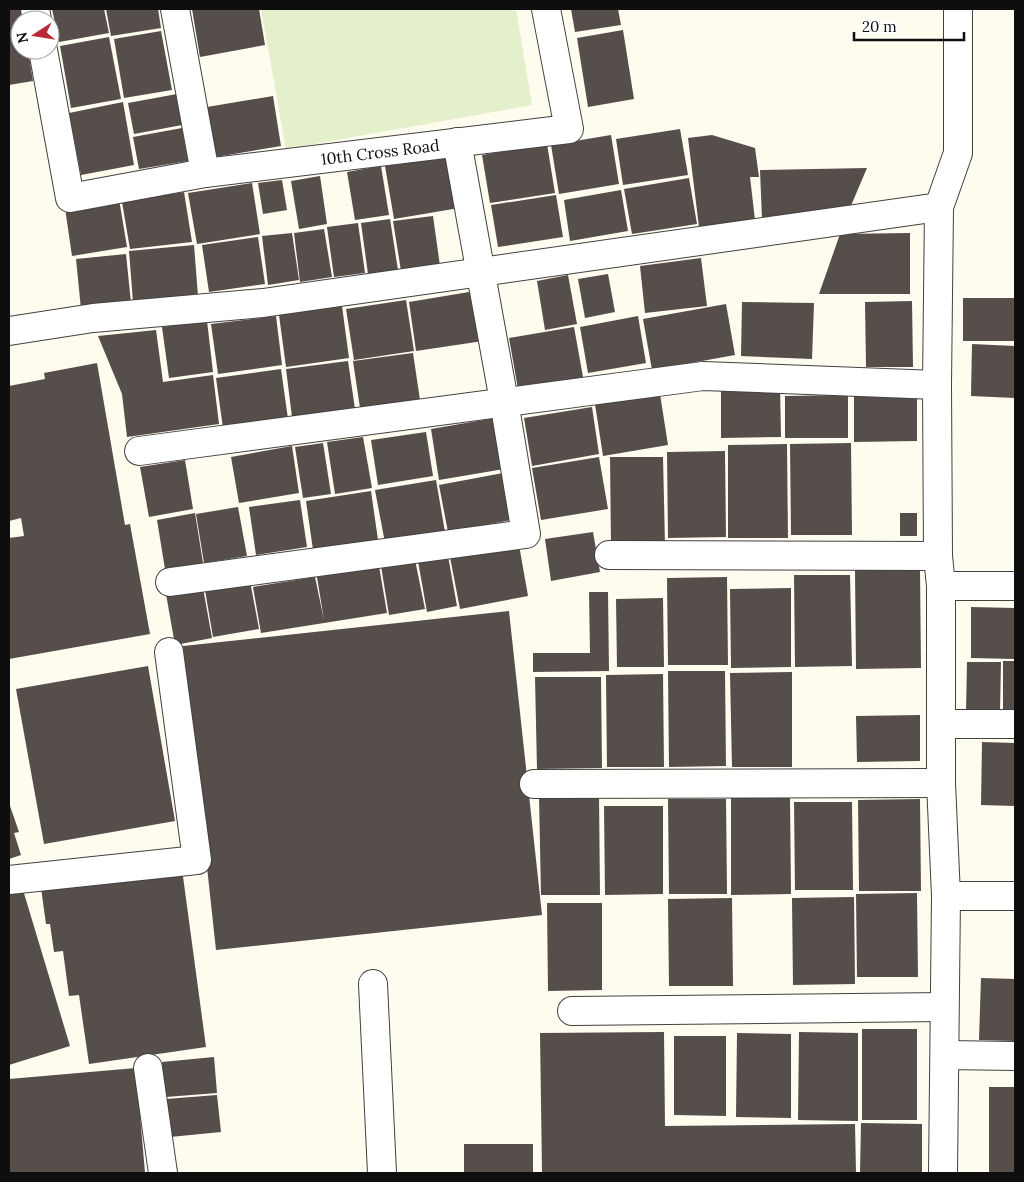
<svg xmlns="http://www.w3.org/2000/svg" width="1024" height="1182" font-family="Lora,serif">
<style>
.pitch{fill:#e4efcb}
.building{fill:#564e4a}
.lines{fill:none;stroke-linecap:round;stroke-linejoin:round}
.minor-casing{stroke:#414141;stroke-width:30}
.minor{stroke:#fff;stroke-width:28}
.labels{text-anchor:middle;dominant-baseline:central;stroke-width:5;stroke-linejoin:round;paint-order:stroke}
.street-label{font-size:16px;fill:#0e0e0e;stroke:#fff}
</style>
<rect width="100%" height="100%" fill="#fefbef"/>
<polygon class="pitch" points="261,9 516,9 532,105 286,149"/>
<g class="building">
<polygon points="9,9 21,9 23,20 20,20 20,50 28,50 33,81 9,85"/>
<polygon points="52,9 104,9 109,33 59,42"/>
<polygon points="106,9 158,9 161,28 111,36"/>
<polygon points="192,9 259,9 265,45 200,57"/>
<polygon points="571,9 618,9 621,25 575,32"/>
<polygon points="623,30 634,99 588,107 577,38"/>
<polygon points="161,31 172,90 124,98 114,39"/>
<polygon points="109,37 121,99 71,108 60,46"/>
<polygon points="177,94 182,125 134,134 128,103"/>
<polygon points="273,96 281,146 216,157 207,107"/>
<polygon points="123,102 134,165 81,175 69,113"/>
<polygon points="182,128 188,161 139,169 133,137"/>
<polygon points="680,129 688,175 623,185 616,139"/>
<polygon points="611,135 619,184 559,194 551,145"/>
<polygon points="712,135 755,148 759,177 750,177 755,220 699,227 688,138"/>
<polygon points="547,144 555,193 490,203 482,155"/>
<polygon points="450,155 459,208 394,219 385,166"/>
<polygon points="381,166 389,215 355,220 347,172"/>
<polygon points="867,168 850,208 762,219 760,170"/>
<polygon points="320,176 327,224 299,229 291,181"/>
<polygon points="689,178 697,224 632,234 624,189"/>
<polygon points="282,180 287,210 263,214 258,183"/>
<polygon points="252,183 260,234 197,244 188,193"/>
<polygon points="621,190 628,231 570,241 564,200"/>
<polygon points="184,192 192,242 130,249 122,202"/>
<polygon points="556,195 563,237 498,247 491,205"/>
<polygon points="119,199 127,247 72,256 65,208"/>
<polygon points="433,216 440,266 401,271 393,221"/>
<polygon points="390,219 398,270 368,274 361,223"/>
<polygon points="358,223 365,273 334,277 327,227"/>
<polygon points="324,229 332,277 300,282 294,233"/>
<polygon points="292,233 299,280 268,285 262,236"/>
<polygon points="910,233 910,294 819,294 840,234"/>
<polygon points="258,237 265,284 209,292 202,245"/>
<polygon points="194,245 198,296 133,302 129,251"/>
<polygon points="126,254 131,303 81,309 76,259"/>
<polygon points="701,258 707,306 645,313 640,266"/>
<polygon points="608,274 615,312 585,318 578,279"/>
<polygon points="568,275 577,324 545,330 537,281"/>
<polygon points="475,291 483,341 416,351 409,302"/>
<rect x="963" y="298" width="52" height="43"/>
<polygon points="406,300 414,351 354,360 346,309"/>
<polygon points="912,301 913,367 866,367 865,302"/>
<polygon points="742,302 814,303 812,359 741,356"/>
<polygon points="726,304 735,355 652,370 643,319"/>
<polygon points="342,306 349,358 286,367 279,315"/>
<polygon points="276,316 282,365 218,374 211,324"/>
<polygon points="638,316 646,363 588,373 580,327"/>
<polygon points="207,321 213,372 169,378 162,327"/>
<polygon points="574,327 583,377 518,389 509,338"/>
<polygon points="156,330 163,382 213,375 219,424 127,437 122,394 98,336"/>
<polygon points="972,344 1015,346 1015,398 971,396"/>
<polygon points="413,353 420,400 360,408 353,361"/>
<polygon points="348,361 355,409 292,417 286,369"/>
<polygon points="97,363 125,525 130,524 150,634 9,659 9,538 24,536 21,518 9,521 9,386 45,379 44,373"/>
<polygon points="281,369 288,419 223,428 216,378"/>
<polygon points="721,385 780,385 781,437 721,438"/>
<polygon points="660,394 668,445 603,456 595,404"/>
<polygon points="848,395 848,438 785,438 785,396"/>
<polygon points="917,395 917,441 854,442 854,396"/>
<polygon points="592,407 599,454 532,466 524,418"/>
<polygon points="495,418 504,469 439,480 431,429"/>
<polygon points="426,432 433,476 378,485 371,440"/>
<polygon points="363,437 372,488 335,494 327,442"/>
<polygon points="323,443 331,494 303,498 295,447"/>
<polygon points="851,443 852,535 791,535 790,444"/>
<polygon points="787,444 788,538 728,538 728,445"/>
<polygon points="292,446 299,493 239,503 231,457"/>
<polygon points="725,451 726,537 668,538 667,452"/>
<polygon points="599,457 608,509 541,520 532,468"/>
<polygon points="610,457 663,457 665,545 611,545"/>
<polygon points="185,460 193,509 149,517 140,467"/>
<polygon points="503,473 511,520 448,532 439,485"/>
<polygon points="436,480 445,532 385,543 375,490"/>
<polygon points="371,491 378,540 313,550 306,501"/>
<polygon points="300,500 307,547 256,555 249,507"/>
<polygon points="238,507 247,556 204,563 196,514"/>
<polygon points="195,513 203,563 165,569 157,520"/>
<rect x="900" y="513" width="17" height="23"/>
<polygon points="593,532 600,572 551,581 545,539"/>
<polygon points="519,545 528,596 460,609 450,557"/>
<polygon points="448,556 457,606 427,612 418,561"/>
<polygon points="415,560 425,609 389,615 381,566"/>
<polygon points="379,566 387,613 261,633 253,587 315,577 324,620 317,577"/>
<polygon points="855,570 920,570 921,668 856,669"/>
<polygon points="794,575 850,575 852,666 795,667"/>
<polygon points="727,577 728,665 668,665 667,578"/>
<polygon points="250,581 259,629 213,637 205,590"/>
<polygon points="203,588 212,638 175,645 166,594"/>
<polygon points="791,588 791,667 731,668 730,589"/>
<polygon points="589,592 608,592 609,671 533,672 533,653 590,653"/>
<polygon points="663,598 664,667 617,667 616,599"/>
<polygon points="971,607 1015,608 1015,659 971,658"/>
<polygon points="509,611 542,915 216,950 183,646"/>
<polygon points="1003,661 1015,661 1015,712 1003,711"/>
<polygon points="967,662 1001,662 1000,711 966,711"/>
<polygon points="148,666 175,821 44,844 16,689"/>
<polygon points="668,671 725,671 726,766 669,767"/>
<polygon points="792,672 792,767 732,767 730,673"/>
<polygon points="663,674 664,767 607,767 606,675"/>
<polygon points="535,677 601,677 602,768 537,769"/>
<polygon points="920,715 920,761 857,762 856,716"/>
<polygon points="982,742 1015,743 1015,806 981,805"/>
<polygon points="539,796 599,796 600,895 541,895"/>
<polygon points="731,797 790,797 791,894 731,895"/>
<polygon points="668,799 726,799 727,894 669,894"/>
<polygon points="920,799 921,891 859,891 858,800"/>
<polygon points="794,802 852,802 853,890 795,890"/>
<polygon points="9,803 19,832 14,833 21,855 9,859"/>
<polygon points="604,806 663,806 663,894 605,895"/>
<polygon points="182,869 206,1047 89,1064 79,995 69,996 63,951 54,952 50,924 46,924 41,888"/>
<polygon points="20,880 70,1046 9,1065 9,883"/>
<polygon points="917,893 918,977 857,977 856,894"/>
<polygon points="854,897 855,984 793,985 792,898"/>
<polygon points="732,898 733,986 669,986 668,899"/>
<polygon points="547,903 602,903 602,990 548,991"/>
<polygon points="981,978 1015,979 1015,1041 979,1040"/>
<rect x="862" y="1029" width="55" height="91"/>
<polygon points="664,1032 665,1126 855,1124 856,1173 542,1173 540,1033"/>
<polygon points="799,1032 858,1033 858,1121 798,1120"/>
<polygon points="737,1033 791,1034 791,1118 736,1117"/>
<polygon points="674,1036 726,1036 726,1116 674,1115"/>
<polygon points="214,1057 217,1093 166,1097 162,1062"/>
<polygon points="136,1068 145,1173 9,1173 9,1079"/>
<rect x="989" y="1087" width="26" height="86"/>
<polygon points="217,1095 221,1132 170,1137 166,1099"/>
<polygon points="861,1123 922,1124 922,1173 860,1173"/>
<rect x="464" y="1144" width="69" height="29"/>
</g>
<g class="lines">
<defs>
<g id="minor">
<polyline points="35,9 37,20"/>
<polyline points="175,9 205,173"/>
<path id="s1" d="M43,50L70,198L205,173L569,129L546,9"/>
<polyline points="9,331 93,318 263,303 939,207"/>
<polyline points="139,451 703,376 937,385"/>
<polyline points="609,555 938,556"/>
<polyline points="170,582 526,534 504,401 457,142"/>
<polyline points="941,586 1015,586"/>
<polyline points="942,724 1015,724"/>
<polyline points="534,784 941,783"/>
<polyline points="9,880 197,860 169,652"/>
<polyline points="946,896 1015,896"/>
<polyline points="373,984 382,1173"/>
<polyline points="572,1011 944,1007"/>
<polyline points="945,1055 1015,1056"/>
<polyline points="148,1068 163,1173"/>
<polyline points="943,1173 946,896 941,783 941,586 938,556 937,385 939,207 958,153 958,9"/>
</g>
</defs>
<use href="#minor" class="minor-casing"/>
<use href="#minor" class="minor"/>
</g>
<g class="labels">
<g class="street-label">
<text stroke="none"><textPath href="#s1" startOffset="464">10th Cross Road</textPath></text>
</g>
</g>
<rect width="1024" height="1182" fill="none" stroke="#0e0e0e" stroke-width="20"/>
<g transform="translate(35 35) rotate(258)"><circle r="24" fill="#ffffff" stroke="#9f9f9f"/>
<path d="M0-4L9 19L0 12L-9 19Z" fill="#b92a36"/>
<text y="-8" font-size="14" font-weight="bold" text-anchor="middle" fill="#0e0e0e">N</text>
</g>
<path d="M854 32v8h110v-8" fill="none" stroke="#0e0e0e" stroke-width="2.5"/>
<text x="862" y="32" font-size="15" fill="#0e0e0e" stroke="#ffffff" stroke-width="4" paint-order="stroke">20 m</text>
</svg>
